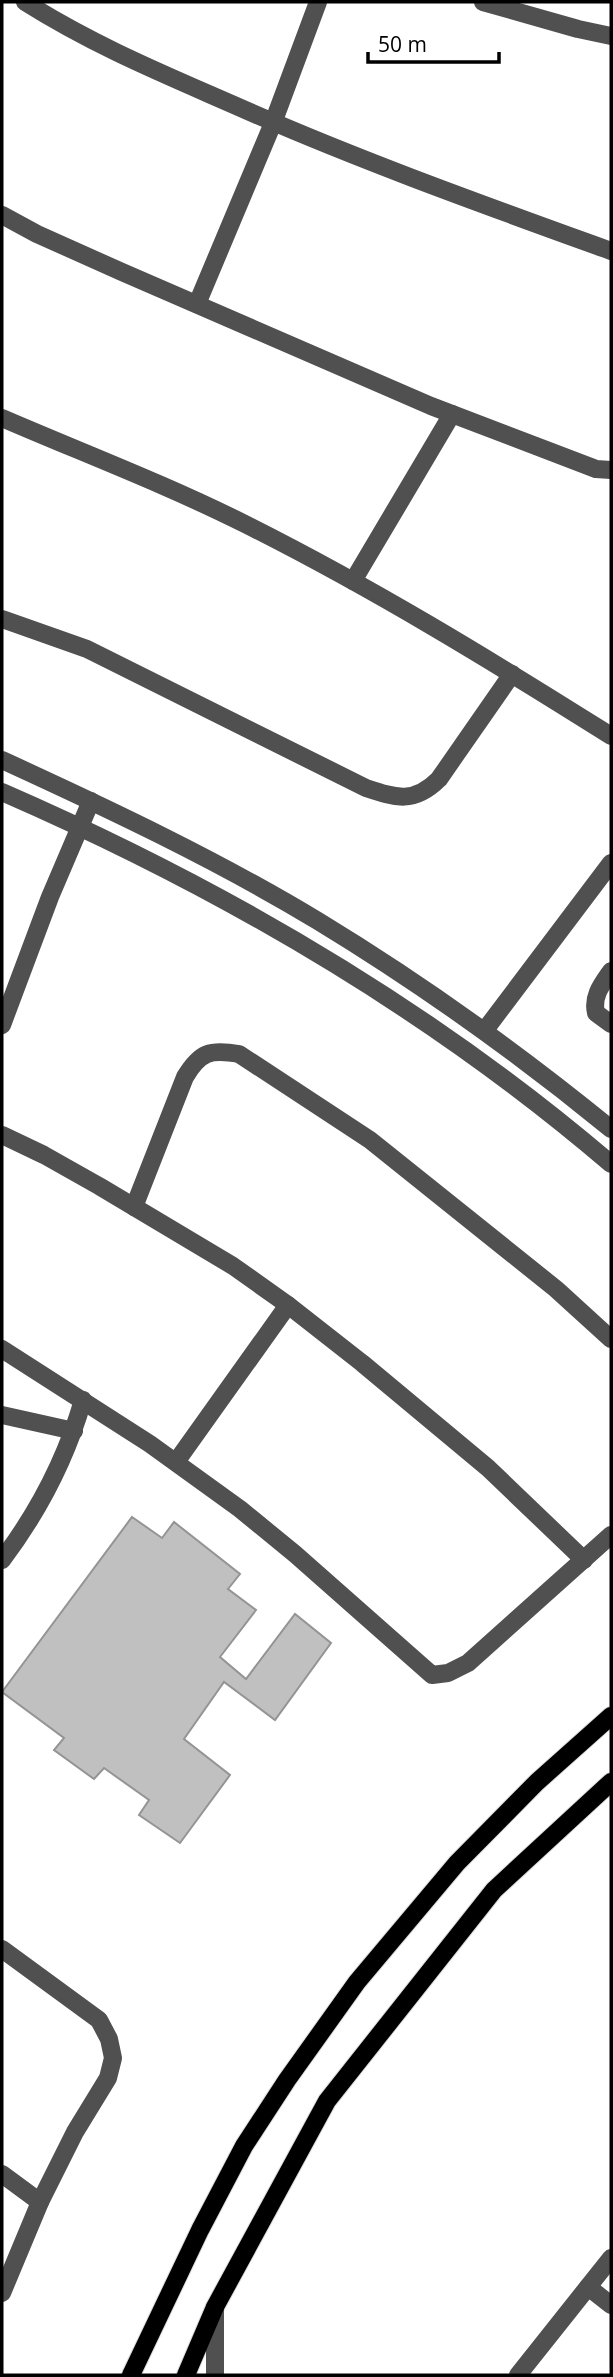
<svg xmlns="http://www.w3.org/2000/svg" width="613" height="2377" font-family="'Open Sans',sans-serif">
<style>
.building{fill:#c0c0c0;stroke:#949494;stroke-width:2}
.lines{fill:none;stroke-linecap:round;stroke-linejoin:round}
.major-casing{stroke:#dbdbdb;stroke-width:20}
.minor{stroke:#505050;stroke-width:18}
.major{stroke:#000;stroke-width:18}
</style>
<rect width="100%" height="100%" fill="#fff"/>
<polygon class="building" points="132,1517 162,1538 174,1522 240,1574 228,1589 256,1610 220,1657 246,1679 295,1614 331,1643 275,1720 224,1682 184,1739 230,1775 180,1843 139,1815 149,1800 104,1768 94,1779 54,1750 64,1738 2,1692"/>
<g class="lines">
<defs>
<g id="major">
<polyline points="131,2375 200,2230 244,2146 287,2080 357,1982 457,1863 537,1782 611,1716"/>
<polyline points="186,2375 215,2307 327,2101 494,1890 611,1782"/>
</g>
</defs>
<use href="#major" class="major-casing"/>
<g class="minor">
<path d="M25,2C93,45 161,73 234,105C358,160 484,205 611,251"/>
<polyline points="483,2 578,29 611,36"/>
<polyline points="2,215 37,234 122,272 431,406 596,469 611,470"/>
<polyline points="197,304 273,123 318,2"/>
<path d="M2,418C83,453 165,484 245,524C371,587 492,661 611,736"/>
<polyline points="353,581 452,414"/>
<path d="M2,619L87,649L366,788C396,798 414,804 439,779L512,674"/>
<path d="M2,760C109,809 217,860 318,921C420,983 518,1053 611,1129"/>
<path d="M2,792C220,887 430,1009 611,1164"/>
<path d="M611,971C602,984 592,996 596,1013L611,1024"/>
<polyline points="2,1025 50,897 91,801"/>
<polyline points="485,1030 611,863"/>
<polyline points="2,1135 44,1155 99,1186 233,1266 288,1305 362,1363 488,1468 584,1560"/>
<path d="M134,1207L185,1077C200,1052 210,1049 239,1054L370,1140L556,1289L611,1339"/>
<polyline points="2,1349 150,1444 240,1509 295,1554 432,1675 448,1673 468,1663 611,1535"/>
<polyline points="2,1415 74,1431"/>
<polyline points="176,1462 288,1305"/>
<path d="M2,1560C39,1511 66,1459 83,1400"/>
<polyline points="2,1949 99,2020 109,2039 113,2058 108,2078 75,2132 40,2202 2,2293"/>
<polyline points="2,2174 40,2202"/>
<polyline points="588,2287 611,2305"/>
<polyline points="215,2307 215,2375"/>
<polyline points="518,2375 611,2258"/>
</g>
<use href="#major" class="major"/>
</g>
<rect width="613" height="2377" fill="none" stroke="#000000" stroke-width="7"/>
<path d="M368 52v10h131v-10" fill="none" stroke="#000000" stroke-width="3.5"/>
<text x="378" y="52" font-size="21" fill="#000000" stroke="#ffffff" stroke-width="5" paint-order="stroke">50 m</text>
</svg>
